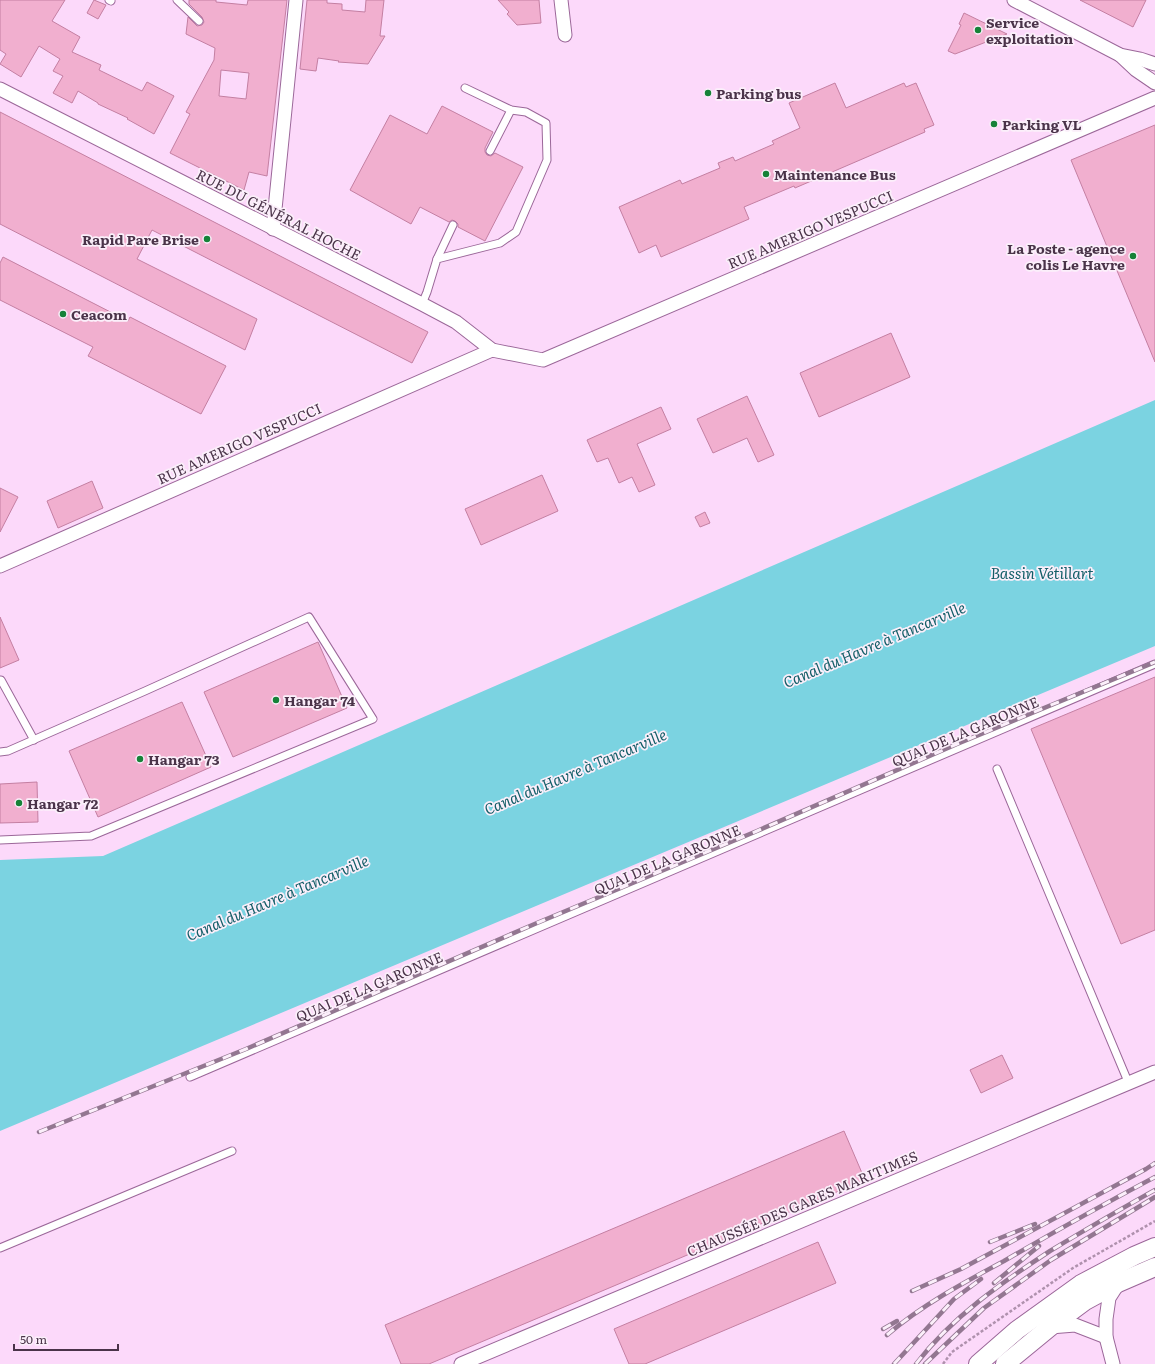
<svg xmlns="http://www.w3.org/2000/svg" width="1155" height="1364" font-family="Literata,serif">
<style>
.water{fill:#7bd3e1}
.building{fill:#f1afcf;stroke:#c47fa2;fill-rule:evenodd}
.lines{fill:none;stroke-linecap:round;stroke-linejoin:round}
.lane-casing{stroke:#9b6799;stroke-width:9}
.street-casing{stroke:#9b6799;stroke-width:15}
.secondary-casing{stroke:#9b6799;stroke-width:20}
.path{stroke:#af91ad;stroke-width:2.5;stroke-dasharray:3 2;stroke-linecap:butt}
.lane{stroke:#fff;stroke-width:7}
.street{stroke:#fff;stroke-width:13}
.secondary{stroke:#fff;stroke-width:18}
.rail-casing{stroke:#937791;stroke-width:4.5}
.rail{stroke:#fbeffa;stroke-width:3;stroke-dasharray:9;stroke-linecap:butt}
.poi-dot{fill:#168238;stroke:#fbeffa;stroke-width:1.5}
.labels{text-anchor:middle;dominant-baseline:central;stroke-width:3.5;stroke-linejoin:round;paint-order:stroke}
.poi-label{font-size:14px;font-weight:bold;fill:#4a3349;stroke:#fbeffa;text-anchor:start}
.street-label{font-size:14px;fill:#4a3349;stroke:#fbeffa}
.water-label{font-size:15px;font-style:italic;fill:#135e68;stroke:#fbeffa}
</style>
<rect width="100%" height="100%" fill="#fcd9fa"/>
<polygon class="water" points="1155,400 1155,646 0,1131 0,860 103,856"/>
<g class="building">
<polygon points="0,0 65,0 52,21 80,37 72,52 101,65 99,70 142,91 147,82 174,96 154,134 127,119 128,118 98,104 98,103 78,91 72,103 53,93 63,76 53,71 60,59 39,46 21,77 0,64 6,54 0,50"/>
<polygon points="94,0 106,5 98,19 87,13"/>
<path d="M189,0H216V2L247,5L248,0H287L267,176L249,172L244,190L170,153L190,114L186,112L214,60L215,48L186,34L188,17L197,26L202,25L204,22L202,17L189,4ZM221,70L249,73L246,99L219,96Z"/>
<polygon points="307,0 327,0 327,3 342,4 342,10 365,12 366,0 384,0 380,36 385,36 368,64 338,62 339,61 318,58 316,71 300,69"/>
<polygon points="498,0 539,0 541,23 517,25 507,14 509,12"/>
<polygon points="1080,0 1146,0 1133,27"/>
<polygon points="964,13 1007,34 955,54 948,51 961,25 959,24"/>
<polygon points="835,83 846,108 904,83 906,87 916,83 934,125 924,129 925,132 795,188 794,186 744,207 749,219 661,257 656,245 639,253 619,207 680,180 682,184 720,168 718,163 733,157 735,161 774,144 772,141 800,128 789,103"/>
<polygon points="442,106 493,132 485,148 485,152 487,155 491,156 495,153 523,167 485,241 458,227 458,224 455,221 452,220 449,222 420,207 411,224 350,190 390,115 427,134"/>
<polygon points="0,112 428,332 412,363 152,230 137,259 257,319 245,350 0,224"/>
<polygon points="1155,125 1155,362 1071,160"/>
<polygon points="3,257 128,321 130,317 226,366 201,414 88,356 93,347 0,300 0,263"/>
<polygon points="891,333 910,377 819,417 800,373"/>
<polygon points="747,396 774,455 758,462 747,438 713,453 697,419"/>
<polygon points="661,407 671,429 637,444 655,485 639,492 632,477 619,483 608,458 597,462 587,440"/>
<polygon points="542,475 558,511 481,545 465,509"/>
<polygon points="92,481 103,508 58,528 47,501"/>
<polygon points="0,488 18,497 0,532"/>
<polygon points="705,512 710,523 700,527 695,517"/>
<polygon points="0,617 19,660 0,668"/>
<polygon points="318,642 347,708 233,757 204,692"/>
<polygon points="1155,677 1155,930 1121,944 1031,729"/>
<polygon points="182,702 211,767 98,817 69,751"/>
<polygon points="37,782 38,822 0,823 0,784"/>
<polygon points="1002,1055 1013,1078 981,1093 970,1070"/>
<polygon points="844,1131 865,1180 429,1364 401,1364 385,1325"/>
<polygon points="818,1242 836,1283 645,1364 629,1364 614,1329"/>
</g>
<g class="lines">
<defs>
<g id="lane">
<polyline points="109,0 111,1"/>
<polyline points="177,0 199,21"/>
<polyline points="490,151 511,110"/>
<polyline points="437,259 453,225"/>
<polyline points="422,304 427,292 437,259 500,243 516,232 547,160 546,123 526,112 511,110 465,88"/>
<polyline points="0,680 1,680 34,740"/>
<polyline points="0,752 8,751 145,691 309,617 373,719 91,836 0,840"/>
<polyline points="997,769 1129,1084"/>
<polyline points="190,1077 1155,664"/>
<polyline points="0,1248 232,1151"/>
</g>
<g id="street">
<polyline points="561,0 565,35"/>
<polyline points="1014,0 1120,55 1140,59 1155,64"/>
<polyline points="1120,55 1136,70 1155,83"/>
<polyline points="0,89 422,304 456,322 492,350 543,360 1155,98"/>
<polyline points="273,229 296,0"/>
<polyline points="0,566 492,350"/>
<polyline points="1050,1327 1075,1325 1106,1337"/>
<polyline points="461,1364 1155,1072"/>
<polyline points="1113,1364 1106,1337 1106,1319 1109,1298 1118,1284"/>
</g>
<g id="secondary">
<polyline points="978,1364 1017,1330 1081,1284 1134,1256 1155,1247"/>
<polyline points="1005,1364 1050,1327 1085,1301 1118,1283 1155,1267"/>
</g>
</defs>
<use href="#lane" class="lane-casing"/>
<use href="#street" class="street-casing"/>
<use href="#secondary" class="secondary-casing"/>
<polyline class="path" points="943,1364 952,1352 1073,1268 1155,1221"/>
<use href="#lane" class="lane"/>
<use href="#street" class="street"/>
<use href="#secondary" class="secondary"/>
<defs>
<g id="rail">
<polyline points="39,1132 246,1049 537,923 757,831 957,744 1155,662"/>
<polyline points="990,1242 1035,1224"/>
<polyline points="994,1283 1039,1246"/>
<polyline points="912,1291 961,1269 1146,1169 1155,1163"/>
<polyline points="883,1329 897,1321"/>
<path d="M887,1335C922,1305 963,1283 1004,1261C1054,1232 1104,1204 1155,1177"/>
<polyline points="894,1364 954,1299 981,1279"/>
<path d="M916,1364C952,1317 1001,1283 1050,1251C1085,1230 1119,1210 1155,1190"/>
<polyline points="925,1364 984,1308 1051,1260 1155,1197"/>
</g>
</defs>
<use href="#rail" class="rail-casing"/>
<use href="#rail" class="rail"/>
</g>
<g class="poi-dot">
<circle cx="978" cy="30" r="4"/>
<circle cx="708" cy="93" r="4"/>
<circle cx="994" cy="124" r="4"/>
<circle cx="766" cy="174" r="4"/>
<circle cx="207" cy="239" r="4"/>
<circle cx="1133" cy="256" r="4"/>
<circle cx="63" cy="314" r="4"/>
<circle cx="276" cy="700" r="4"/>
<circle cx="140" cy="759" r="4"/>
<circle cx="19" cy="803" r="4"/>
</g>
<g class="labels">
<g class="poi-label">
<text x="986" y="22">Service<tspan x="986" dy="16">exploitation</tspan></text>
<text x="716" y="93">Parking bus</text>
<text x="1002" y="124">Parking VL</text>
<text x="774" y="174">Maintenance Bus</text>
<text x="199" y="239" text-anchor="end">Rapid Pare Brise</text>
<text x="1125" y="248" text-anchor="end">La Poste - agence<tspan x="1125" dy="16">colis Le Havre</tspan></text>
<text x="71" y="314">Ceacom</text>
<text x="284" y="700">Hangar 74</text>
<text x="148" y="759">Hangar 73</text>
<text x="27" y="803">Hangar 72</text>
</g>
<g class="street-label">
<text transform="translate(279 214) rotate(27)">RUE DU GÉNÉRAL HOCHE</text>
<text transform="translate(810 229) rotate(-23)">RUE AMERIGO VESPUCCI</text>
<text transform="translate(239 443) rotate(-24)">RUE AMERIGO VESPUCCI</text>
<text transform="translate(965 731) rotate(-23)">QUAI DE LA GARONNE</text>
<text transform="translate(667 859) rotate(-23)">QUAI DE LA GARONNE</text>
<text transform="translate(369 986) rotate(-23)">QUAI DE LA GARONNE</text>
<text transform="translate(802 1203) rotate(-23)">CHAUSSÉE DES GARES MARITIMES</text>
</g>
<g class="water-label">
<text x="1042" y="572">Bassin Vétillart</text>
<text transform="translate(874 644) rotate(-23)">Canal du Havre à Tancarville</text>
<text transform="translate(575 771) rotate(-23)">Canal du Havre à Tancarville</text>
<text transform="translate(277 897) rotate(-23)">Canal du Havre à Tancarville</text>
</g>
</g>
<path d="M14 1344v6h104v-6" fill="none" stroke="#4a3349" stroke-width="2"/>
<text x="20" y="1344" font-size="12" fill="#4a3349" stroke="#fbeffa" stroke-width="3" paint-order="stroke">50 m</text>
</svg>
